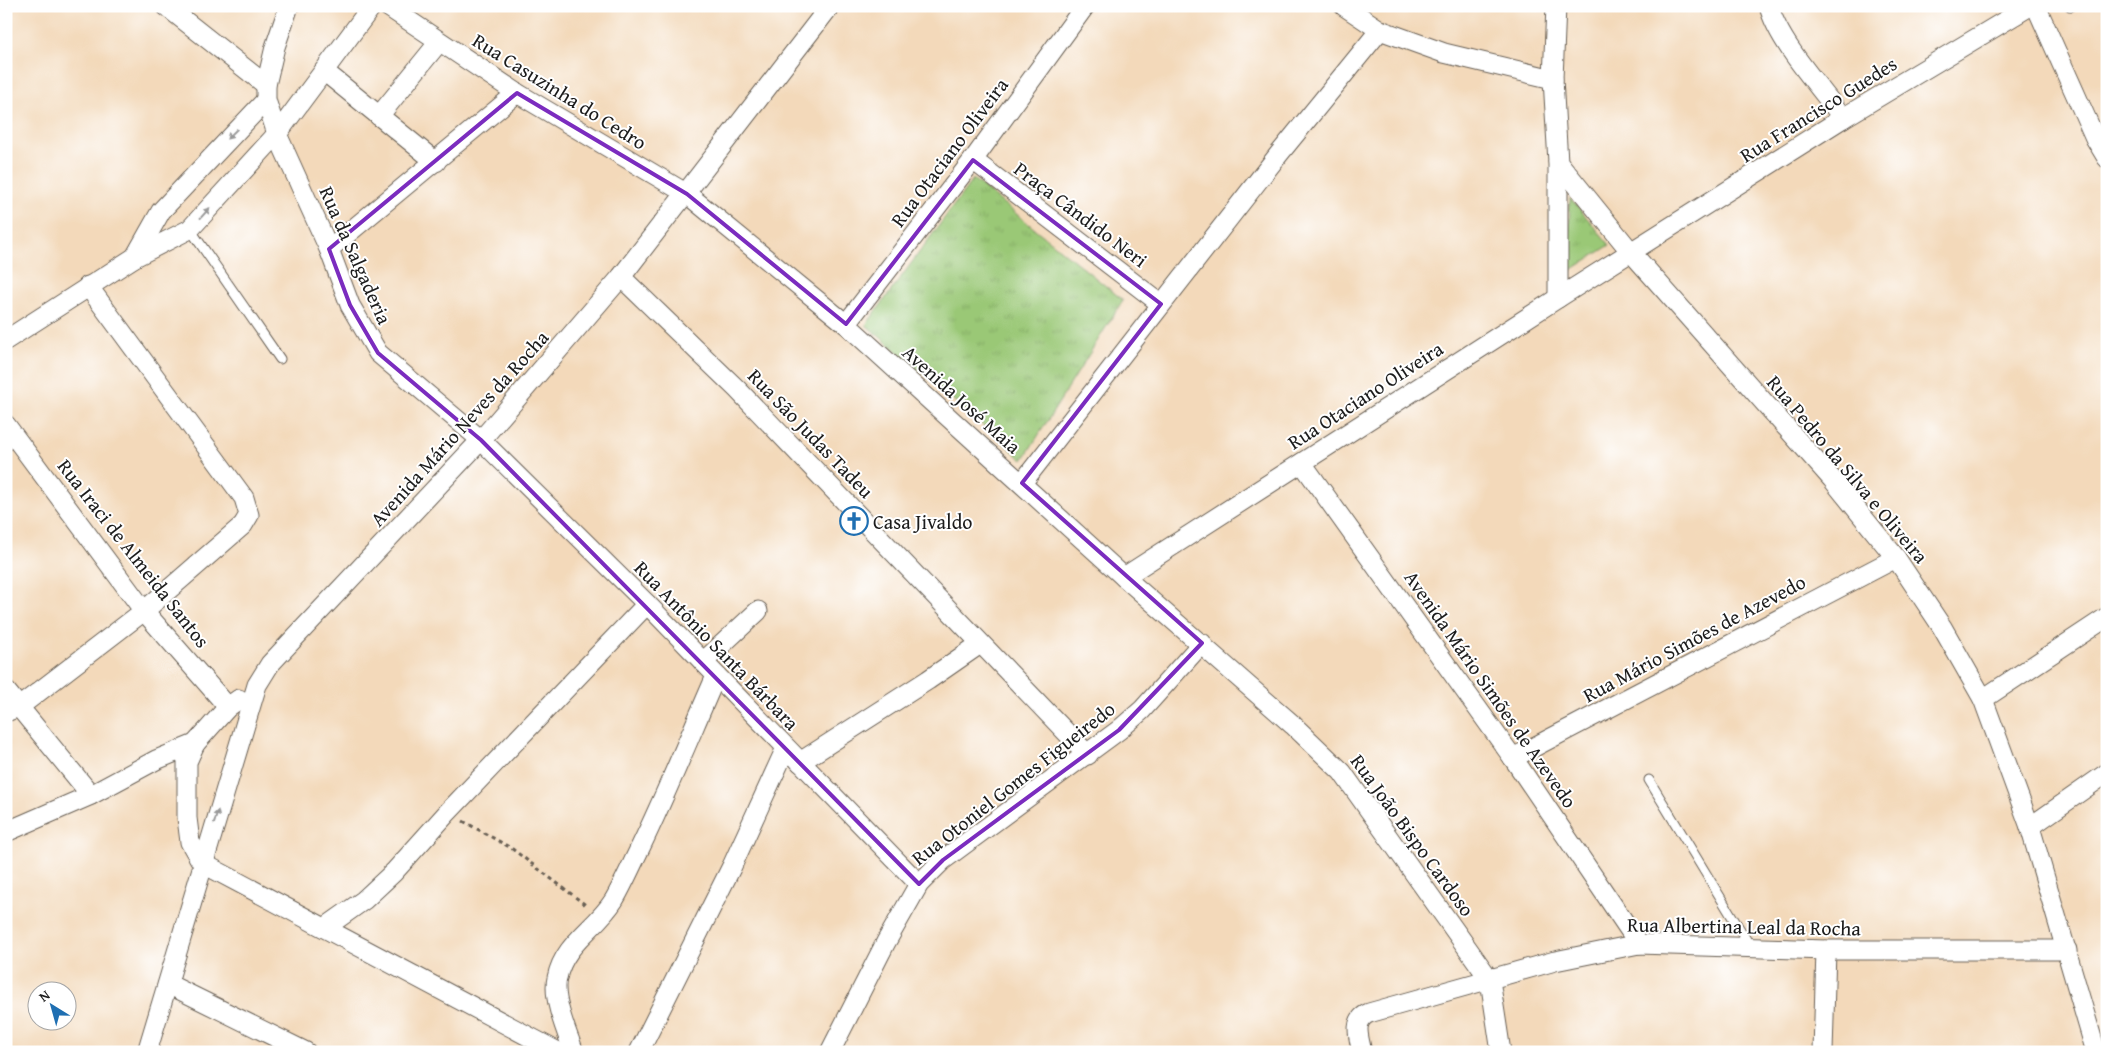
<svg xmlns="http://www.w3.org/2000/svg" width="2113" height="1058" font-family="'Gentium Book Plus',serif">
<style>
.park{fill:url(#park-tufts);stroke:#5b7249}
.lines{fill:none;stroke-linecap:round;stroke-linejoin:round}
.lane-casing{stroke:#675e53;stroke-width:11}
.street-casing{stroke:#675e53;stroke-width:21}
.path{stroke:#675e53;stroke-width:3;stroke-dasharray:4 4;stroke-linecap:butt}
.lane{stroke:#fff;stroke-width:9}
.street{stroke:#fff;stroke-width:19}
.oneway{fill:#999}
.marked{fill:none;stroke:#7b2cbf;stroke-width:4;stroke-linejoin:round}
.labels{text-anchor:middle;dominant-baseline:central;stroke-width:4;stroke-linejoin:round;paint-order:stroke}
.street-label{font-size:20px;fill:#1c1c1c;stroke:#fff}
.poi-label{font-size:20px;fill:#1c1c1c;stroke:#fff;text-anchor:start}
</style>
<defs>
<pattern id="park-tufts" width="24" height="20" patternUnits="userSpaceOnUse" patternTransform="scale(1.25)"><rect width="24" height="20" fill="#9ac876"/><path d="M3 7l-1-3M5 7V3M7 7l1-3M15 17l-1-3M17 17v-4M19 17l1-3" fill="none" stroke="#84ab66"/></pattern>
</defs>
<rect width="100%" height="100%" fill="#fff"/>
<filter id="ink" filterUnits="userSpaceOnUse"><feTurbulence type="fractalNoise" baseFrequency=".02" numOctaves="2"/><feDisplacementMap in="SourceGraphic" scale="10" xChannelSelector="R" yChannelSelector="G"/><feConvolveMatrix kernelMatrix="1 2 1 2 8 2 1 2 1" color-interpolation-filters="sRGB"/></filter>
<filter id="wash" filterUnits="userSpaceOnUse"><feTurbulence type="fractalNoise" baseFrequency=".0096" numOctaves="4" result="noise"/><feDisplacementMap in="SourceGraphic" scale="20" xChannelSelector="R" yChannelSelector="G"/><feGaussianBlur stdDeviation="1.12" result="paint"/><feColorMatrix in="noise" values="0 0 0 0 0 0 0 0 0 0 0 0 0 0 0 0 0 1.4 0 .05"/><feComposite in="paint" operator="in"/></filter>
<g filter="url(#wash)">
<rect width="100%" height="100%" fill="#f3d9ba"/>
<g class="park">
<polygon points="973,179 1123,300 1023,460 866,325"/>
<polygon points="1570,198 1610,245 1568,272"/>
</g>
</g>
<g filter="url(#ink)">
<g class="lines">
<defs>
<g id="lane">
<polyline points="2070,6 2071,6"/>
<polyline points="190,229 280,359"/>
<polyline points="1649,780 1750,946"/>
</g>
<g id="street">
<polyline points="166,6 266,85"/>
<polyline points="289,6 275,47 266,85 266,100 277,134 329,249 350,305 378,353 481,440 647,604 919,884"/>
<polyline points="387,6 517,93 687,194 846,324 1124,577 1293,725 1342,772 1490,980 1501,1052"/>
<polyline points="1344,6 1380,30 1444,53 1553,79"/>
<polyline points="1556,6 1553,79 1558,162 1558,298"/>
<path d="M1769,6C1778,42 1820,87 1843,118"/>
<polyline points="2036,6 2095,138 2107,158"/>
<polyline points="324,71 436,162"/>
<polyline points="379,116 439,42"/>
<polyline points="973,160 1161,304"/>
<polyline points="1558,162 1631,252 1832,479 1896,558 1942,627 1983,699 2030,827 2096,1052"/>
<polyline points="329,249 517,93"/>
<polyline points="135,257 161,211 266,100"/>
<polyline points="621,277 737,389 1088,755"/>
<polyline points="846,324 973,160 1085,6"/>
<polyline points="6,340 135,257 190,229 277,134 372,6"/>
<polyline points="6,425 144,611 228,707"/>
<polyline points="1302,463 1513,758 1639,944"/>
<polyline points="1022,483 1279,154 1380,30"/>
<polyline points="1124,577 1558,298 1843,118 2030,6"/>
<polyline points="703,662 758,611"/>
<polyline points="6,691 91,795"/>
<polyline points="1983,699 2107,617"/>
<polyline points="6,712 19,707 144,611 243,525 249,515 244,498 88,286"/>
<polyline points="195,744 187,762 187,818 190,842 202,863 558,1052"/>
<polyline points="1513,758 1896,558"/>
<polyline points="800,762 928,680 980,644"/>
<polyline points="2030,827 2107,773"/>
<polyline points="6,832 91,795 156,760 195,744 228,707 239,699"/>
<polyline points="326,927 364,900 394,872 447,813 647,604"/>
<polyline points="168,984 306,1052"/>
<polyline points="147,1052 257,685 270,664 481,440 621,277 830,6"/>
<path d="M574,1052C567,1033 552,998 557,978C564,943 596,929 614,900C624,883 632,864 641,846C668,790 691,733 716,676"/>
<polyline points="639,1052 732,866 786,748"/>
<polyline points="830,1052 886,942 919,884 943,860 1119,730 1142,710 1202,643"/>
<path d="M1362,1052C1359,1038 1352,1020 1369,1013L1555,961L1639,944L1826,950H2067"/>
<polyline points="1823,1052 1826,950"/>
</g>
</defs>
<use href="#lane" class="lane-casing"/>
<use href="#street" class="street-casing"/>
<polyline class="path" points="463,821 511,848 587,906"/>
<use href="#lane" class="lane"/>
<use href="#street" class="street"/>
</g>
<defs><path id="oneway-solid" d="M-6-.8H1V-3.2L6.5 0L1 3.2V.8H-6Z" transform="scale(1.25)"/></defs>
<g class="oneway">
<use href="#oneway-solid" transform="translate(232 134) rotate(135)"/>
<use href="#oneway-solid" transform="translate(205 213) rotate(-48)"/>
<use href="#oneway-solid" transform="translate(216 817) rotate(-73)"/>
</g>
</g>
<path class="marked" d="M517,93L687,194L846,324L973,160L1161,304L1022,483L1202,643L1119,730L943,860L919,884L481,440L378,353L350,305L329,249Z"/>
<defs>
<symbol id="church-ring" viewBox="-11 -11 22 22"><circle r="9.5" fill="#fff" stroke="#1f6fb2" stroke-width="1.5"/><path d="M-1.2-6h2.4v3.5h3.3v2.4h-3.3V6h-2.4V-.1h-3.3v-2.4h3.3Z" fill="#1f6fb2"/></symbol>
</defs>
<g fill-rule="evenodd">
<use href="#church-ring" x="838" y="505" width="32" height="32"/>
</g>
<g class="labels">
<g class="street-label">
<text transform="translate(560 91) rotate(32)">Rua Casuzinha do Cedro</text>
<text transform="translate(1818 109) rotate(-32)">Rua Francisco Guedes</text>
<text transform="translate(949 152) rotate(-53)">Rua Otaciano Oliveira</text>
<text transform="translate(1081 214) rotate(37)">Praça Cândido Neri</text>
<text transform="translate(356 255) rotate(66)">Rua da Salgaderia</text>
<text transform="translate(1365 395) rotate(-33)">Rua Otaciano Oliveira</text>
<text transform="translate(962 399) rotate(42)">Avenida José Maia</text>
<text transform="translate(459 428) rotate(-48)">Avenida Mário Neves da Rocha</text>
<text transform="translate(811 433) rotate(46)">Rua São Judas Tadeu</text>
<text transform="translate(1848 469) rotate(50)">Rua Pedro da Silva e Oliveira</text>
<text transform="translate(134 553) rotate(52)">Rua Iraci de Almeida Santos</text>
<text transform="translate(1694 638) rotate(-28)">Rua Mário Simões de Azevedo</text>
<text transform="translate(717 645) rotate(46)">Rua Antônio Santa Bárbara</text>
<text transform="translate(1491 689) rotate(55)">Avenida Mário Simões de Azevedo</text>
<text transform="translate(1013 783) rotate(-38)">Rua Otoniel Gomes Figueiredo</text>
<text transform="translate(1413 835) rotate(54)">Rua João Bispo Cardoso</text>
<text transform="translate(1744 926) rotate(1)">Rua Albertina Leal da Rocha</text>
</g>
<g class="poi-label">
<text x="873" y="521">Casa Jivaldo</text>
</g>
</g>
<rect width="2113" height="1058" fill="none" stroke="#fff" stroke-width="25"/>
<g transform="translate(52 1006) rotate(323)"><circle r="24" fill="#ffffff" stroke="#a4a4a4"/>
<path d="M0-4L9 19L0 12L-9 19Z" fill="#1f6fb2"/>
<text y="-8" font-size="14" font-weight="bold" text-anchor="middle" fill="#1c1c1c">N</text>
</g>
</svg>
